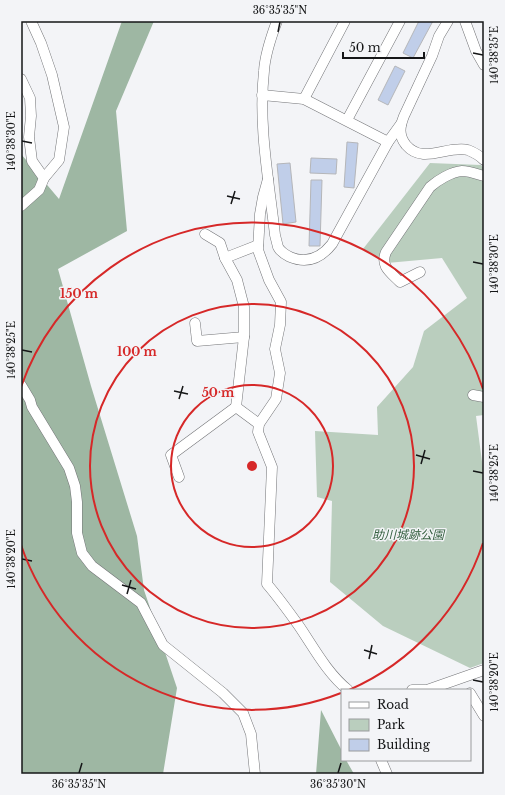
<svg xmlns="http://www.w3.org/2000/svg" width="505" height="795" font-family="'Libre Baskerville','Noto Sans JP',serif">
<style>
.green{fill:#bacebe}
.forest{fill:#9eb7a3}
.building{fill:#c0cee9;stroke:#b5b6b9}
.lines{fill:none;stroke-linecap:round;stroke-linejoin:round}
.minor-casing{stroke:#737477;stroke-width:11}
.minor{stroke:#fff;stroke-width:10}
.ticks{fill:none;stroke:#151617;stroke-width:1.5}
.ring{fill:none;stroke:#d62828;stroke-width:2}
.labels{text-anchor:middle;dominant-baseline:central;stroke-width:3;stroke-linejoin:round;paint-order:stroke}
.park-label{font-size:12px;font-style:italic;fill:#356040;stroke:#f3f4f7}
.centre{fill:#d62828;stroke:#f3f4f7;stroke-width:2}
.ring-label{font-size:12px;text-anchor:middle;font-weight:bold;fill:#d62828;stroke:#f3f4f7;stroke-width:3;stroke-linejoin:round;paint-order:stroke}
.neatline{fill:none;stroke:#151617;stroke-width:1.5}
.ticks-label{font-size:10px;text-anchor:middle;fill:#151617}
</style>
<rect width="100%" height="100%" fill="#f3f4f7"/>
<polygon class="green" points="430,163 481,165 484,168 484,415 476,416 484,477 484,663 470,668 383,626 330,582 332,501 317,497 315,431 378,435 377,407 413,367 424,331 467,298 442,258 387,263 363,249"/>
<g class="forest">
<polygon points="122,21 154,21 116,111 127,231 58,269 91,386 137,536 144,590 177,688 163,774 21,774 21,154 59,199"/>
<polygon points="321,710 342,751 342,760 346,760 354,774 316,774"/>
</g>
<g class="building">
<polygon points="419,21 433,21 413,58 403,53"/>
<polygon points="395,66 405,71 388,105 378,100"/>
<polygon points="347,142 358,143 354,188 344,187"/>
<polygon points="311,158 337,159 336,174 310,173"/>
<polygon points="290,163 296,222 283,224 277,164"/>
<polygon points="311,180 322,180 320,246 309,246"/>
</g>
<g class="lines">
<defs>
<g id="minor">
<path d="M277,21C271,37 265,54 264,71C258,125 269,181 275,235C276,239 277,243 278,247C280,251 286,255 290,257C307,264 321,258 332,244L388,142L401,124"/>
<path d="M448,21L439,36L432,56L404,116C400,126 398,135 406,145C423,165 447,145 468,150C473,152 480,156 484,160"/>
<polyline points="465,21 476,51 484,65"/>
<polyline points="21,79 30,98 31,116 29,137 32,161 44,178"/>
<polyline points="262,95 304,99 388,142"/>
<polyline points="304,99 345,21"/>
<polyline points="347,120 400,21"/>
<path d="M268,179L263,197L260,214L258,250L269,280L281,302L280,325L275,349L280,373L276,399L259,424L258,432L272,467L267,584C279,598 289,612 299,626C314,648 327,673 348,690"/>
<polyline points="21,206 39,190 44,178 59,160 64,127 52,75 41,43 31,21"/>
<polyline points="205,234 220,243 225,258 237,280 244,307 244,337 236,407"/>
<polyline points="225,258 258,245"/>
<path d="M420,272L400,282C390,272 380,266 386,252L430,187C438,180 451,172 462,171C469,171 477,174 484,176"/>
<polyline points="195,323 197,341 244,337"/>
<polyline points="21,385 30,400 32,407 69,468 75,486 77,502 77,533 82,553 92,566 141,603 163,645 223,693 243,713 251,734 255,774"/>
<polyline points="473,395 484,397"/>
<polyline points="179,477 171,455 236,407 259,424"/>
<polyline points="412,690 427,690 484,670"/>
<polyline points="470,693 484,716"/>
<polyline points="381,760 387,774"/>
</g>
</defs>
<use href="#minor" class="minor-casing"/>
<use href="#minor" class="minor"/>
</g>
<path class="ticks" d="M278,32L280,22M473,53L483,55M22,141L32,143M227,196L240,199M231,204L235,191M473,262L483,264M22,350L32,352M174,391L188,394M179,399L183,386M416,455L430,459M421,464L425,450M473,471L483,473M22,559L32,561M122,585L136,589M127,594L131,580M364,650L377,654M369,659L372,645M473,680L483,682M79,773L82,763M338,773L341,763"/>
<g class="ring">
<circle cx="252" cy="466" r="81"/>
<circle cx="252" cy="466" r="162"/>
<path d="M483 543A244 244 0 0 1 349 690M341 693A244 244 0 0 1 21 545M21 387A244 244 0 0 1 483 389"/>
</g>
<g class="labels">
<g class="park-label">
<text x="408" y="534">助川城跡公園</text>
</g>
</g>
<circle cx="252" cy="466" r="6" class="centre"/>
<g class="ring-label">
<text x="79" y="298">150 m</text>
<text x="137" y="356">100 m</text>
<text x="218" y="397">50 m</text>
</g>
<rect width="505" height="795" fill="none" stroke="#f3f4f7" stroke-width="44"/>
<rect x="341" y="689" width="130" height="72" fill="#f3f4f7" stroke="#9a9b9d"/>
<rect x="349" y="702" width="20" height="6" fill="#ffffff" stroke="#9a9b9d"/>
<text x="377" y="709" font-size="12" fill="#151617">Road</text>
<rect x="349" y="719" width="20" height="12" fill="#bacebe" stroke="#9a9b9d"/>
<text x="377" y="729" font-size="12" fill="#151617">Park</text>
<rect x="349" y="739" width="20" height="12" fill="#c0cee9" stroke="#9a9b9d"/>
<text x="377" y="749" font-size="12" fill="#151617">Building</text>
<path d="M343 52v6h81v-6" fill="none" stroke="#151617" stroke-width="2"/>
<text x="349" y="52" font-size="12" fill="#151617" stroke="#f3f4f7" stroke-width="3" paint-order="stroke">50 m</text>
<rect x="22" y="22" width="461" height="751" class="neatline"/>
<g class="ticks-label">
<text x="280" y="14">36°35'35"N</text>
<text transform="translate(494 55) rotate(-90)" y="4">140°38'35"E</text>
<text transform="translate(11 141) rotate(-90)" y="4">140°38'30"E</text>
<text transform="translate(494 264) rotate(-90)" y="4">140°38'30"E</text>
<text transform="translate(11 350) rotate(-90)" y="4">140°38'25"E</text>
<text transform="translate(494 473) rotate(-90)" y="4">140°38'25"E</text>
<text transform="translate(11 559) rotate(-90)" y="4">140°38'20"E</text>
<text transform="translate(494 682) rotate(-90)" y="4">140°38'20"E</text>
<text x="79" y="788">36°35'35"N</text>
<text x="338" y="788">36°35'30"N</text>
</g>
</svg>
